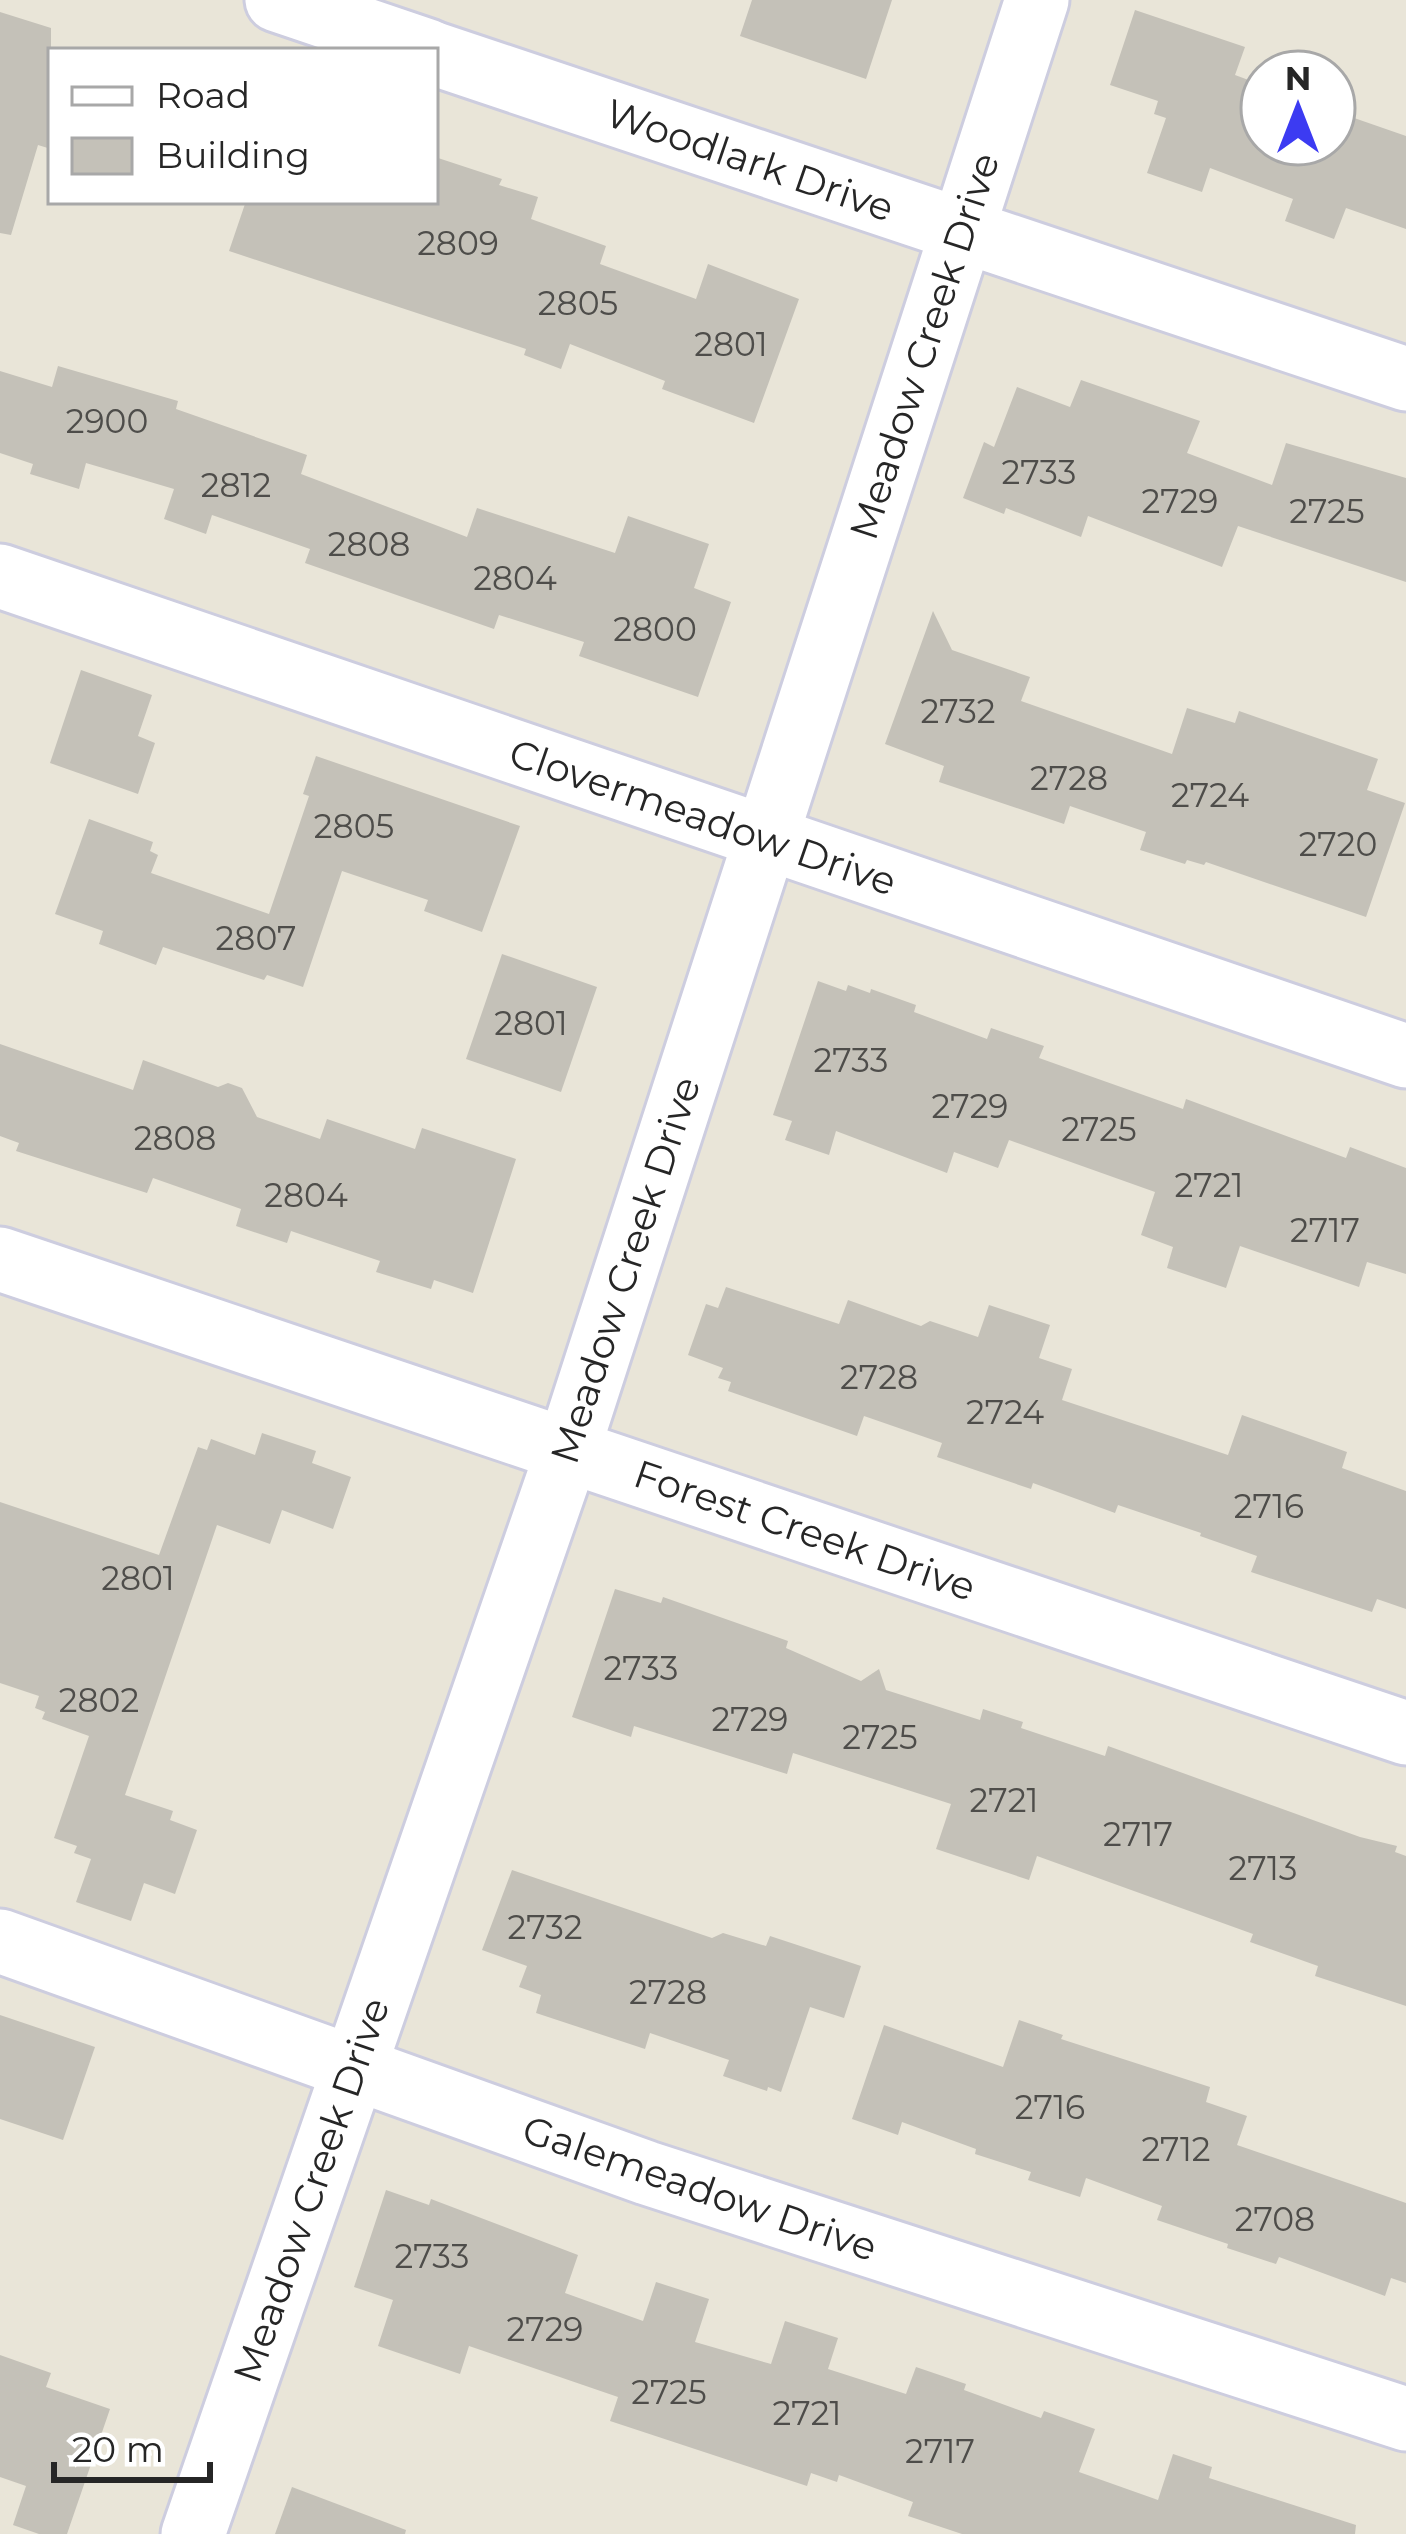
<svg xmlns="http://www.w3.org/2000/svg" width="1406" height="2534" font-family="Montserrat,sans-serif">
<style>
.building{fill:#c4c1b8}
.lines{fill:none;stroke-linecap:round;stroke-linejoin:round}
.minor-casing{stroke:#cdcddf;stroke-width:69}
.minor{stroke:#fff;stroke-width:63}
.labels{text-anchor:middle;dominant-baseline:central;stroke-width:10;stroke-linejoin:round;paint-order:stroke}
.number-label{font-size:33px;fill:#4e4d4a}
.street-label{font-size:39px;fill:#262626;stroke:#fff}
</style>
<rect width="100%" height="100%" fill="#e9e5d8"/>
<g class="building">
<polygon points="752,0 892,0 866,79 740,36"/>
<polygon points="1135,10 1245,47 1235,75 1262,85 1262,144 1334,144 1334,111 1406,136 1406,229 1346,208 1334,239 1285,221 1293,199 1210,168 1202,192 1147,173 1166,118 1154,114 1158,101 1110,85"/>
<polygon points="0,12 51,28 51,149 38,145 11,235 0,233"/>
<polygon points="435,157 502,179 499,185 538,197 531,219 606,246 600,264 696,299 708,264 799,299 754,423 662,389 665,381 570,344 561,369 524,355 526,349 229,251 246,201 435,201"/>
<polygon points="58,366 178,401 176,409 307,455 301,474 467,537 477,508 615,553 628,516 709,544 694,588 731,602 698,697 579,656 584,642 499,615 494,629 305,563 310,549 212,515 206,534 164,519 174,489 86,463 79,489 30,474 33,464 0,453 0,371 52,387"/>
<polygon points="1081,380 1200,421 1187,453 1272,485 1286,443 1406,478 1406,582 1238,526 1222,567 1088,516 1081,537 1006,508 1004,514 963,498 984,442 994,447 1017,387 1070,407"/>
<polygon points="933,611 952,650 1030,677 1021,701 1172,754 1187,708 1235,723 1239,711 1378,759 1367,790 1405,803 1366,917 1206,862 1204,865 1187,860 1185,864 1140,850 1146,832 1070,806 1064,824 939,782 944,766 885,744"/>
<polygon points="81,670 152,695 138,736 155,743 138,794 50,763"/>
<polygon points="316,756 520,826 482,932 424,911 428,900 342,871 303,987 267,975 264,980 163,947 156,965 99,944 103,931 55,914 89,819 153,842 150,851 158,855 151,873 269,914 309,796 303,794"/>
<polygon points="502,954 597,987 561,1092 466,1059"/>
<polygon points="818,981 846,991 848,985 870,993 871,989 916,1005 914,1012 987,1039 991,1028 1044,1046 1039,1058 1183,1109 1186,1099 1346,1158 1350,1147 1406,1168 1406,1274 1367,1262 1359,1287 1240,1246 1226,1288 1167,1268 1173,1247 1141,1235 1155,1192 1009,1140 998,1168 954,1152 947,1173 836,1131 829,1155 785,1140 792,1121 773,1115"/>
<polygon points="0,1044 133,1090 143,1060 218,1087 228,1083 242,1088 257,1117 320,1139 327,1119 415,1149 422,1128 516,1159 473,1293 434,1280 431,1289 376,1272 380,1261 291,1231 287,1243 236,1226 241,1209 153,1178 147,1193 16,1151 19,1143 0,1136"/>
<polygon points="726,1287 839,1324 848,1300 921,1326 930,1321 978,1337 989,1305 1050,1325 1039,1358 1072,1369 1062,1400 1228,1455 1242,1415 1347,1452 1342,1468 1406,1491 1406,1609 1377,1599 1372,1612 1251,1572 1257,1556 1200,1536 1201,1533 1118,1505 1115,1513 1033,1483 1031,1489 937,1457 942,1443 864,1416 857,1436 728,1391 731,1382 718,1378 723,1368 688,1355 706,1304 718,1308"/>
<polygon points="262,1433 316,1451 312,1463 351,1477 333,1529 282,1510 270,1544 217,1525 125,1795 173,1811 170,1820 197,1830 175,1894 144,1883 131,1921 76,1902 91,1859 74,1853 77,1846 54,1838 89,1736 42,1719 45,1712 35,1708 39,1696 0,1683 0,1502 159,1555 198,1447 207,1450 211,1439 255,1455"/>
<polygon points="615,1589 661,1603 663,1597 788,1641 786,1648 861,1681 879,1669 886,1690 980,1720 983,1709 1023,1722 1021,1728 1105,1756 1108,1746 1360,1837 1397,1846 1395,1852 1406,1856 1406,2006 1315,1976 1318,1966 1250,1942 1253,1934 1037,1856 1029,1880 936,1849 951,1804 793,1753 787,1774 634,1726 631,1737 572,1717"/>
<polygon points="512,1870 712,1938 723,1933 766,1946 770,1936 861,1966 844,2018 810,2007 781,2092 768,2087 767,2091 723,2076 729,2060 650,2033 645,2049 536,2013 541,1995 519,1987 527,1966 482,1950"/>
<polygon points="0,2015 95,2047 63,2140 0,2119"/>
<polygon points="1019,2020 1063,2035 1061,2039 1210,2087 1206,2102 1247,2116 1237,2145 1406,2203 1406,2283 1391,2278 1385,2296 1279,2257 1276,2264 1227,2248 1228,2244 1157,2220 1162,2206 1086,2178 1080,2197 1028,2180 1031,2172 975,2154 976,2149 902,2122 898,2135 852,2119 884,2025 1003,2067"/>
<polygon points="386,2190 429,2205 431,2199 578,2255 565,2293 643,2321 656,2282 709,2299 695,2342 771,2364 785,2321 838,2338 828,2369 906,2394 916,2367 966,2384 964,2390 1041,2418 1044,2411 1095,2429 1079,2472 1158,2500 1173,2454 1212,2467 1209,2478 1356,2525 1355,2534 962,2534 908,2516 913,2502 839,2475 837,2482 811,2473 807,2486 610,2421 618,2397 469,2346 460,2374 378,2346 393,2300 354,2287"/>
<polygon points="0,2355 51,2373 46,2387 110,2409 67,2534 39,2534 13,2525 26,2486 0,2477"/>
<polygon points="292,2487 406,2530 405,2534 275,2534"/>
</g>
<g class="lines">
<defs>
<g id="minor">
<polyline points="277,0 428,51"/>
<polyline points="435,54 1406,379"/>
<polyline points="0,576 1406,1056"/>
<polyline points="0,1259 1406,1733"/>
<polyline points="0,1941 647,2173 1406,2419"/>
<polyline points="193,2534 568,1450 1037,0"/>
</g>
</defs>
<use href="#minor" class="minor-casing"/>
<use href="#minor" class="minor"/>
</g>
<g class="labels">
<g class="number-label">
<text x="458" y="243">2809</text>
<text x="578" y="303">2805</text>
<text x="731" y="344">2801</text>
<text x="107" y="421">2900</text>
<text x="1039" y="472">2733</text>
<text x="236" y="485">2812</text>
<text x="1180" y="501">2729</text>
<text x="1327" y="511">2725</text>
<text x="369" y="544">2808</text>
<text x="515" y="578">2804</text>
<text x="655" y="629">2800</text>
<text x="958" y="711">2732</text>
<text x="1069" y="778">2728</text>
<text x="1210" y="795">2724</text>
<text x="354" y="826">2805</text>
<text x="1338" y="844">2720</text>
<text x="256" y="938">2807</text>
<text x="531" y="1023">2801</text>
<text x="851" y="1060">2733</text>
<text x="970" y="1106">2729</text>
<text x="1099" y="1129">2725</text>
<text x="175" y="1138">2808</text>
<text x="1209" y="1185">2721</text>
<text x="306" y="1195">2804</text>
<text x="1325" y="1230">2717</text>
<text x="879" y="1377">2728</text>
<text x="1005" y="1412">2724</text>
<text x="1269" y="1506">2716</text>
<text x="138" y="1578">2801</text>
<text x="641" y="1668">2733</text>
<text x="99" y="1700">2802</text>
<text x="750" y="1719">2729</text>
<text x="880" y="1737">2725</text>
<text x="1004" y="1800">2721</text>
<text x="1138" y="1834">2717</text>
<text x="1263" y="1868">2713</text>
<text x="545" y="1927">2732</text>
<text x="668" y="1992">2728</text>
<text x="1050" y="2107">2716</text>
<text x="1176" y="2149">2712</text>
<text x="1275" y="2219">2708</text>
<text x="432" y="2256">2733</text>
<text x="545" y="2329">2729</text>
<text x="669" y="2392">2725</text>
<text x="807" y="2413">2721</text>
<text x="940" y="2451">2717</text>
</g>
<g class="street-label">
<text transform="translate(750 160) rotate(19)">Woodlark Drive</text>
<text transform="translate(924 346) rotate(-72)">Meadow Creek Drive</text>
<text transform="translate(703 817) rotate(19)">Clovermeadow Drive</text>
<text transform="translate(625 1270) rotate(-72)">Meadow Creek Drive</text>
<text transform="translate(805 1530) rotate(19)">Forest Creek Drive</text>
<text transform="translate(700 2188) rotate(19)">Galemeadow Drive</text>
<text transform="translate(311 2190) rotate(-71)">Meadow Creek Drive</text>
</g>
</g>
<rect x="48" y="48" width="390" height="156" fill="#ffffff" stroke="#a8a8a8" stroke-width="3"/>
<rect x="72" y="87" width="60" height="18" fill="#ffffff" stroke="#a8a8a8" stroke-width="3"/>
<text x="156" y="108" font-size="36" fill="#262626">Road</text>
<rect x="72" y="138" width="60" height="36" fill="#c4c1b8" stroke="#a8a8a8" stroke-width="3"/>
<text x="156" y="168" font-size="36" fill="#262626">Building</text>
<g transform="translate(1298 108)"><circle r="57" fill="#ffffff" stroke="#a8a8a8" stroke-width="3"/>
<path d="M0-9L21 45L0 30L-21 45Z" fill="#3c3bf2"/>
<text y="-18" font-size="33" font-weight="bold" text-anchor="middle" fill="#262626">N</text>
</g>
<path d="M54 2462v18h156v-18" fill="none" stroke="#262626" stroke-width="6"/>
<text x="72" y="2462" font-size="36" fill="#262626" stroke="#ffffff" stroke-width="9" paint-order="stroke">20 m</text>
</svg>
